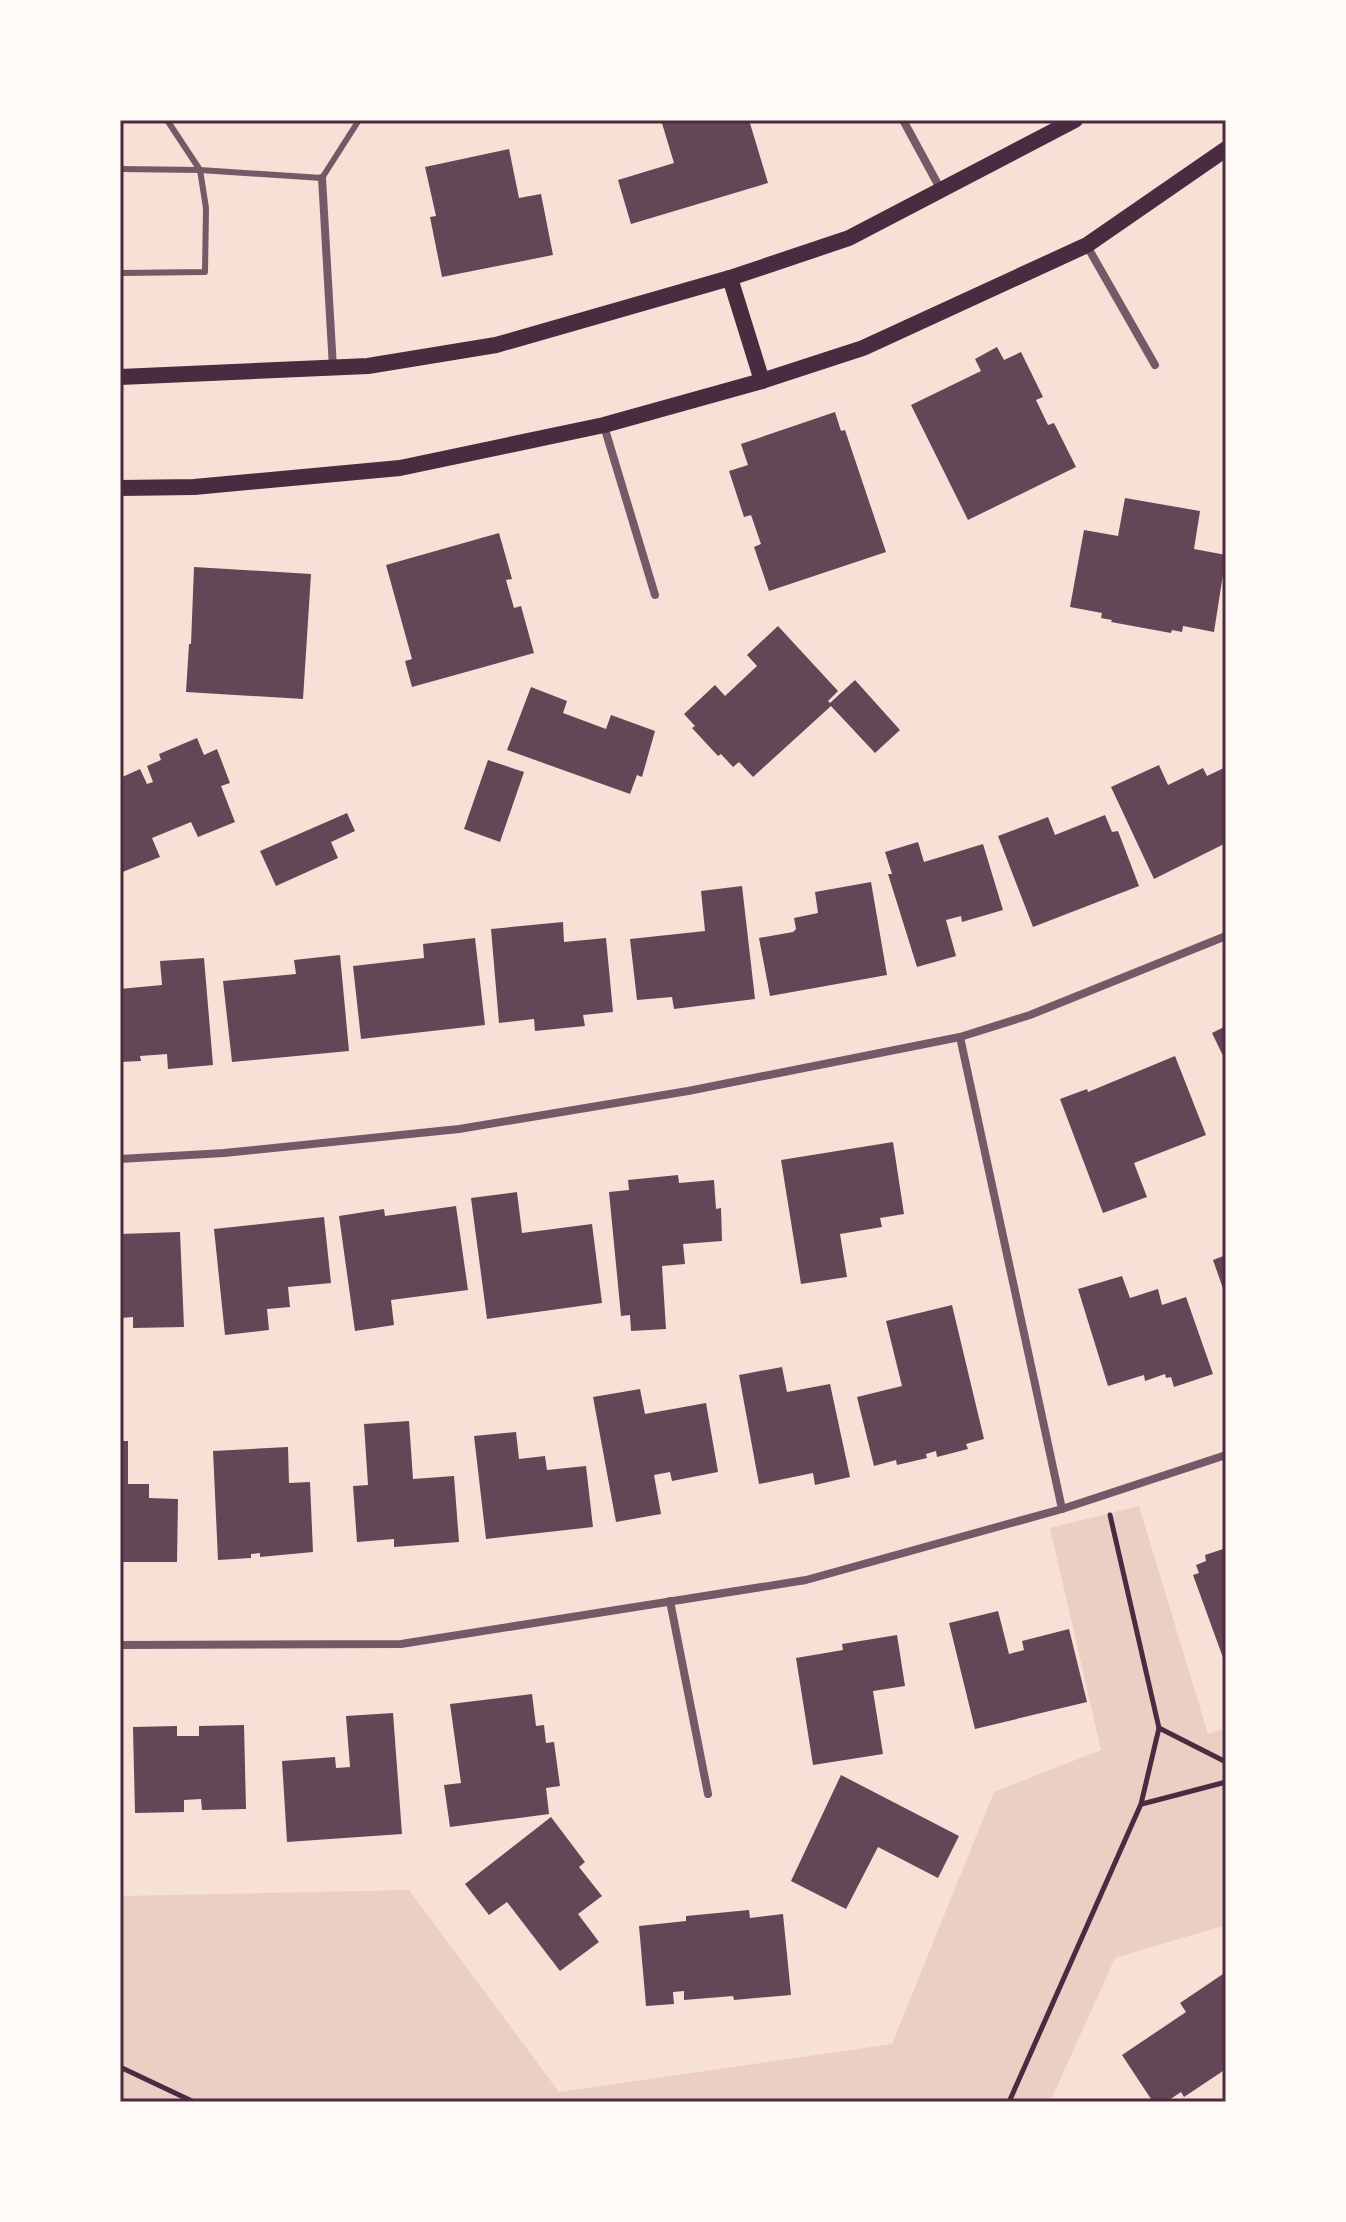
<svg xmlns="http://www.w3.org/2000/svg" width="1346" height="2222" font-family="Barlow,sans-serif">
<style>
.green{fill:#ebcfc5}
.building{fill:#644757}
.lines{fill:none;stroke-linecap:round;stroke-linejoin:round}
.path{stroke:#4a2c40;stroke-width:5}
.service{stroke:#755966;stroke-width:6}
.minor{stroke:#755966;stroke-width:8}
.secondary{stroke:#4a2c40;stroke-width:16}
.neatline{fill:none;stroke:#4a2c40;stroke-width:3}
</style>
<rect width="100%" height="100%" fill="#f7e1d7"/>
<polygon class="green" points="1139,1506 1208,1734 1226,1728 1226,1925 1115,1958 1050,2102 162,2102 159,2099 120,2100 120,1896 409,1890 559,2092 892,2044 994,1792 1101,1750 1050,1528"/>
<g class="building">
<polygon points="661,120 749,120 768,183 631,224 618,180 674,163"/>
<polygon points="509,149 519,198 541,194 553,255 442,277 430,217 436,216 425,167"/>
<polygon points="997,347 1004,360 1021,352 1043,397 1036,400 1048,425 1054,423 1076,467 968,520 911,405 981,371 975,359"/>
<polygon points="835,412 841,431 845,430 886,552 769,591 754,547 761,544 751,515 744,517 729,471 748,465 741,444"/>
<polygon points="1125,498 1200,511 1194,549 1226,555 1214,632 1183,626 1182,632 1172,630 1171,633 1111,622 1112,620 1101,618 1102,613 1070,607 1084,530 1118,536"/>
<polygon points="499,533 512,579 506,580 514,608 521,606 534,653 412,687 405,661 412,659 386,565"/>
<polygon points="194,567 311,574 303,699 186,692 189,644 191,644"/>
<polygon points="778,626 838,691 828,701 830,703 855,680 900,730 875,753 831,706 753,777 739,762 733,767 721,754 718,756 692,728 695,726 684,714 715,685 725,696 757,666 747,655"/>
<polygon points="531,687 567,701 563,713 606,729 611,715 655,731 642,777 637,775 630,794 507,750"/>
<polygon points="197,738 204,755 217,749 230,783 221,786 235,822 198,837 191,822 152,838 160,857 120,873 120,778 140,769 147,784 153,782 147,766 161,760 159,754"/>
<polygon points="488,760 524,772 500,842 464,829"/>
<polygon points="1159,765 1168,785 1203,768 1207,776 1226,767 1226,843 1154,879 1111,787"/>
<polygon points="347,813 355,831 331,842 338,858 276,886 260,851"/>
<polygon points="1105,815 1112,832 1118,831 1139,886 1033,927 998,836 1048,817 1055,835"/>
<polygon points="918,842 924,862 983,844 1003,910 962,922 961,916 946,920 956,956 917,967 888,874 892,874 885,852"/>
<polygon points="871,882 887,975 770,996 759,938 793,932 796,929 794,918 818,913 815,892"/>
<polygon points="742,886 755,999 674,1009 672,997 637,1000 630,939 705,931 701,891"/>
<polygon points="563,922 564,942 606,938 613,1012 583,1015 585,1026 535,1031 534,1019 499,1023 491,929"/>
<polygon points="475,938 485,1025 361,1039 353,966 424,958 423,944"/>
<polygon points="340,955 349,1051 232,1062 223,981 296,974 294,960"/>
<polygon points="204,958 213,1065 168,1069 167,1054 140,1056 141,1061 120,1062 120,989 162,985 160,961"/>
<polygon points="1226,1026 1226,1062 1212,1033"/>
<polygon points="1175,1056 1206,1135 1134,1163 1147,1197 1103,1213 1060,1099 1087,1089 1088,1092"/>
<polygon points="893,1142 904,1214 880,1218 882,1227 840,1234 847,1277 801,1284 781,1160"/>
<polygon points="678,1175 679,1183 714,1180 716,1209 721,1208 722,1241 683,1244 685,1264 662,1266 666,1329 631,1331 630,1315 621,1316 609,1192 629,1190 628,1180"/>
<polygon points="517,1192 522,1233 592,1224 602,1303 487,1319 471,1198"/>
<polygon points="456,1206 468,1290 391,1300 394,1325 355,1331 339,1216 384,1209 385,1216"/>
<polygon points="324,1217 331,1283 288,1287 290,1307 267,1309 269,1330 225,1335 214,1229"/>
<polygon points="180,1232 184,1327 133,1328 133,1317 120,1318 120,1234"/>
<polygon points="1226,1255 1226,1297 1213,1260"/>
<polygon points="1122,1276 1130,1298 1158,1289 1162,1305 1186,1297 1213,1374 1174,1387 1171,1377 1166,1378 1165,1374 1145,1381 1144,1375 1108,1386 1078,1289"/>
<polygon points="952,1305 984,1439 966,1444 968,1449 937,1457 936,1451 926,1454 927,1458 897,1465 896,1460 874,1466 857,1397 902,1386 886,1321"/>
<polygon points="782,1367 787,1392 830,1384 850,1477 815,1485 813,1473 759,1484 739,1375"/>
<polygon points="640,1389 645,1414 706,1403 718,1472 672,1481 670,1472 654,1475 661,1514 616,1522 593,1397"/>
<polygon points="409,1421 413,1479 454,1476 459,1542 394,1547 394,1539 357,1542 353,1486 368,1485 364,1424"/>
<polygon points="516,1432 519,1459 545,1456 547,1470 586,1466 593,1527 486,1539 474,1436"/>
<polygon points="120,1441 128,1441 128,1484 149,1484 149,1498 178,1499 177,1562 120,1562"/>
<polygon points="288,1447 289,1483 310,1482 313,1552 260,1557 260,1553 251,1554 251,1558 218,1560 213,1451"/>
<polygon points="1226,1548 1226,1666 1193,1575 1199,1573 1196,1565 1206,1561 1205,1555"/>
<polygon points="998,1611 1009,1654 1024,1650 1022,1641 1069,1629 1087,1702 975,1729 949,1623"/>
<polygon points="897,1635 905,1686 873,1691 883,1754 813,1765 796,1658 843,1650 842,1644"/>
<polygon points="532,1694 536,1726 544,1725 546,1743 554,1742 560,1786 546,1788 549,1814 450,1827 444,1785 461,1783 450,1704"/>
<polygon points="393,1713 402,1834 287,1842 282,1761 335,1757 336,1768 350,1767 346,1716"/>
<polygon points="244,1725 246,1809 202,1810 201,1799 184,1800 184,1812 135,1813 133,1727 177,1726 177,1736 199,1736 199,1726"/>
<polygon points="841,1775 959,1836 938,1878 878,1847 846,1909 791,1881"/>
<polygon points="551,1817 585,1862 579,1867 602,1896 578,1914 599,1942 560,1971 507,1902 489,1915 465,1884"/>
<polygon points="749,1910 750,1918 783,1914 791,1995 734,2000 733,1996 684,2000 684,1991 673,1992 674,2004 646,2006 639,1926 686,1921 686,1916"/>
<polygon points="1223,1974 1226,1979 1226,2069 1184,2097 1181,2092 1166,2102 1153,2102 1122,2055 1186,2012 1180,2003"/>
</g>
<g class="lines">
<g class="path">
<polyline points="1159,1728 1226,1762"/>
<polyline points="1142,1804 1226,1782"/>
<polyline points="120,2067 194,2102"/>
<polyline points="1009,2102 1141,1804 1159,1728 1110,1515"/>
</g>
<g class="service">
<polyline points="120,169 200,170 322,178 359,120"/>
<polyline points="120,273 205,272 206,208 200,170 167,120"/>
</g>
<g class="minor">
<polyline points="903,120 941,190"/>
<polyline points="322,178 333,368"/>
<polyline points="1087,246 1155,365"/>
<polyline points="604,426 655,595"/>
<polyline points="960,1037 1062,1509"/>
<polyline points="120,1159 224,1153 459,1129 688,1091 960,1037 1030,1015 1226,936"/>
<polyline points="670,1601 708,1794"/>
<polyline points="120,1645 401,1644 806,1580 1062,1509 1226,1455"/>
</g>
<g class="secondary">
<polyline points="730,278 762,381"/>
<polyline points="120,377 368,366 496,345 730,278 849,238 1075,120"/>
<polyline points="120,488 194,487 400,468 604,425 762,381 863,348 1087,245 1226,149"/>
</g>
</g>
<rect width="1346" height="2222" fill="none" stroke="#fffaf5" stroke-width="244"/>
<rect x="122" y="122" width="1102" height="1978" class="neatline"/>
</svg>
